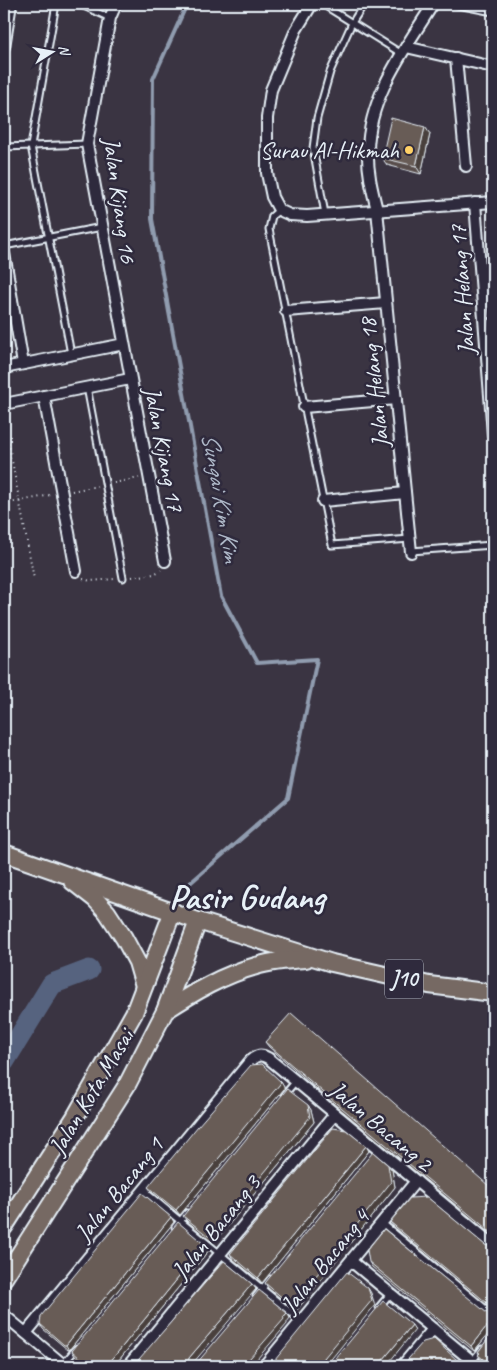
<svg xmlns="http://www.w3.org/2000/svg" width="497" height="1370" font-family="Caveat,sans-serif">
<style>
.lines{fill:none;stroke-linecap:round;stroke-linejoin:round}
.stream{stroke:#909caf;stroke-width:4}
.river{stroke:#56637f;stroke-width:21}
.service-casing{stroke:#e8f1f8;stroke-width:9}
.minor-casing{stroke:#e8f1f8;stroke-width:14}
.primary-casing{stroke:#e8f1f8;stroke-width:20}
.path{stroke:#e8f1f8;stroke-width:2;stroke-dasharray:1 4;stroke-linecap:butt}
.service{stroke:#2f2a3d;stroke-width:5}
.minor{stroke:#2f2a3d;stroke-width:10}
.primary{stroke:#766964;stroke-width:16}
.wall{fill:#594e4b;stroke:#e8f1f8}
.shaded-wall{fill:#48403d;stroke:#e8f1f8}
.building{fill:#675b57;stroke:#e8f1f8}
.poi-dot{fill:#ffd166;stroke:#2f2a3d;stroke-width:2}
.labels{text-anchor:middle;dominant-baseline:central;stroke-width:5;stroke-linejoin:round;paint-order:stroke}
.shield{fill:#2f2a3d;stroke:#b0b5c0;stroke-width:1}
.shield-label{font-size:22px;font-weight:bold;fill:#e8f1f8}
.poi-label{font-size:24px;fill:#e8f1f8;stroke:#2f2a3d;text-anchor:end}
.street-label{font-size:24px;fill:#e8f1f8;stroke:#2f2a3d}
.water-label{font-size:25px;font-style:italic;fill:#aeb8c8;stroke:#2f2a3d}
.town-label{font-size:34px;font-weight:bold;fill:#e8f1f8;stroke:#2f2a3d}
</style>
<rect width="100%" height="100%" fill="#3a3442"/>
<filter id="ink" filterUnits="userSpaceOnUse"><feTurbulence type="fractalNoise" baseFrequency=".02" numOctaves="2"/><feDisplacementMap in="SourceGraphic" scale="10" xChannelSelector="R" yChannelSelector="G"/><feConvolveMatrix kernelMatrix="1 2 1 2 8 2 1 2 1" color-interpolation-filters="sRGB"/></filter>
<g filter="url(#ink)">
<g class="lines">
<polyline class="stream" points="187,4 153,79 152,219 221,596 257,663 317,659 288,798 189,884"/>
<polyline class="river" points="4,1062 52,984 89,970"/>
<defs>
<g id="service">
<polyline points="56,4 31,146 71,354"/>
<polyline points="79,4 110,18"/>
<polyline points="322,4 402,54"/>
<polyline points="453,4 493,12"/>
<polyline points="4,147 87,144"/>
<polyline points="279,210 272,216 269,229 332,545 410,539"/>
<polyline points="325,214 313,148 317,118 330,72 352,23 364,4"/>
<polyline points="4,246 102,227"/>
<polyline points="87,387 123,578"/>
<polyline points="411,551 493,545"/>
<polyline points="285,1094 296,1081"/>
<polyline points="144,1191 301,1321"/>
<polyline points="382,1223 493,1315"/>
<polyline points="175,1227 187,1213"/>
<polyline points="256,1296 270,1279"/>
<polyline points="379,1307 390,1294"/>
<polyline points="63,1364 77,1348"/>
<polyline points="468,1366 482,1349"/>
</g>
<g id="minor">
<polyline points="116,4 110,18 87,144 165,561"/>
<polyline points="312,4 296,30 271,90 267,118 267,173 272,197 279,210 290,215 307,216 493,202"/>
<polyline points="4,47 11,4"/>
<polyline points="406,47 493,67"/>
<polyline points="456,58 466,166"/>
<polyline points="475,203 493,434"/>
<polyline points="4,253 23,364"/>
<polyline points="286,311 386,303"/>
<polyline points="4,368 124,344"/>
<polyline points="44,396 76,571"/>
<polyline points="4,404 130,379"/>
<polyline points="304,407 396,399"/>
<polyline points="323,501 405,493"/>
<path d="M411,552L377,210C372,190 367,170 368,150C369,95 406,48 433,4"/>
<polyline points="351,1261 478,1366"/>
<polyline points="4,1315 65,1366"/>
<path d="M26,1333L251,1060C257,1055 261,1054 268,1058L493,1245"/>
<polyline points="128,1366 335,1114"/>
<polyline points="264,1366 416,1181"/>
<polyline points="402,1366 433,1329"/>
</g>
<g id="primary">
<polyline points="4,853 198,921 332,963 429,985 493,993"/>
<polyline points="72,881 95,899 107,912 124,938 137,962 144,986"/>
<path d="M165,1011C194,992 223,975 256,966C272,961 289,960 306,959"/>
<polyline points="4,1227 75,1117 134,1013 173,911"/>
<polyline points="4,1278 127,1085 165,1011 198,921"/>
</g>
</defs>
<use href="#service" class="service-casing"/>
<use href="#minor" class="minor-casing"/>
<use href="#primary" class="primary-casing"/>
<g class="path">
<polyline points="4,418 34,579"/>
<polyline points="114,483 139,478"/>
<polyline points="72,491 97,486"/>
<polyline points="4,504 51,495"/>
<polyline points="132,577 154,574 161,570"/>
<polyline points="83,579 91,581 115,579"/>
</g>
<use href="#service" class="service"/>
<use href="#minor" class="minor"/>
<use href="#primary" class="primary"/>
</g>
<g class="wall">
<polygon points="425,127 430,134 421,174 387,165 382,158"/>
<polygon points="265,1042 489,1186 493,1192 493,1236 333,1103 269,1047"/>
<polygon points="281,1082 284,1087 284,1089 180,1215 152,1192 148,1187"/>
<polygon points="308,1105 311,1110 314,1122 216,1240 211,1241 187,1221 183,1216"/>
<polygon points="366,1146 369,1151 262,1283 233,1259 230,1254"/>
<polygon points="388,1165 392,1170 395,1187 296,1311 268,1288 265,1283"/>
<polygon points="171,1217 174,1222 69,1350 68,1350 43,1329 40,1324"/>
<polygon points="390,1222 485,1245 491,1247 493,1245 493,1310 394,1227"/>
<polygon points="205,1245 209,1250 114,1366 87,1366 75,1356 72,1351"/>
<polygon points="369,1262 487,1313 491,1314 493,1312 493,1366 489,1366 482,1360 478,1355 479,1354 478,1352 493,1332 493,1331 490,1332 474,1351 372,1267"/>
</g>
<g class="shaded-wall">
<polygon points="425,127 430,134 421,174 416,166"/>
<polygon points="281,1082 284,1087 284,1089 180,1215 176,1210"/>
<polygon points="308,1105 311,1110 314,1122 216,1240 213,1235"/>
<polygon points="366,1146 369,1151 262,1283 258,1278"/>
<polygon points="388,1165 392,1170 395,1187 296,1311 292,1306"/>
<polygon points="171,1217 174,1222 69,1350 66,1345"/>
<polygon points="205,1245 209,1250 114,1366 111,1366 109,1363"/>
<polygon points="252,1284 256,1289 193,1363 192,1366 188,1362 189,1358"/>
<polygon points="368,1288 371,1293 375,1305 328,1363 327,1366 324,1364 323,1361 324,1358"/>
<polygon points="287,1313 290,1318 287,1322 287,1324 251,1366 243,1366"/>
<polygon points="412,1325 415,1330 386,1366 378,1366"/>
<polygon points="486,1327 490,1332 474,1351 471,1346"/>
<polygon points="457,1360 460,1365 459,1366 452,1366"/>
</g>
<g class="building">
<polygon points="391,118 425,127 416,166 382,158"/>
<polygon points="291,1013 489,1186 488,1187 493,1192 493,1234 330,1098 265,1042"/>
<polygon points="262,1064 281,1082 280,1084 176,1210 148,1187 198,1126 251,1065"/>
<polygon points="287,1089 308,1105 310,1117 213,1235 208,1236 183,1216"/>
<polygon points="333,1128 346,1130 366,1146 258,1278 230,1254"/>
<polygon points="373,1152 388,1165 391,1182 292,1306 265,1283"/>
<polygon points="142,1193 171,1217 66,1345 64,1345 40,1324 41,1316"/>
<polygon points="427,1197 485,1245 491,1247 493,1245 493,1308 390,1222 410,1198"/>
<polygon points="178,1222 205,1245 109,1363 105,1366 89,1366 72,1351"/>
<polygon points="384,1229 487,1313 491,1314 493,1312 493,1366 492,1366 478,1355 480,1353 478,1352 493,1332 493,1327 490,1326 486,1327 471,1346 369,1262 367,1250"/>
<polygon points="224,1261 252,1284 189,1358 188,1362 190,1365 193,1365 196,1364 259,1290 287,1313 283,1317 284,1319 243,1366 133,1366"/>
<polygon points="347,1272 368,1288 372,1300 324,1358 323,1361 324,1364 327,1365 331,1364 383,1301 412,1325 378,1366 270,1366"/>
<polygon points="434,1339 457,1360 452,1366 402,1366 423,1342"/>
</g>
</g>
<circle class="poi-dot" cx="409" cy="150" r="5"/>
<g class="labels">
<rect class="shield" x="385" y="959.5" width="38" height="39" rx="4"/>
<g class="shield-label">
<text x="404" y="979">J10</text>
</g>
<g class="poi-label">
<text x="399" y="150">Surau Al-Hikmah</text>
</g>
<g class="street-label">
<text transform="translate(120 200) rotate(82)">Jalan Kijang 16</text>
<text transform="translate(462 290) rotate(-94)">Jalan Helang 17</text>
<text transform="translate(374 383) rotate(-96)">Jalan Helang 18</text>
<text transform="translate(164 449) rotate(79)">Jalan Kijang 17</text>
<text transform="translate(91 1092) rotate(-59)">Jalan Kota Masai</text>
<text transform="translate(381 1126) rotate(40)">Jalan Bacang 2</text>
<text transform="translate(119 1189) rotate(-51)">Jalan Bacang 1</text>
<text transform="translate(216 1227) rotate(-51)">Jalan Bacang 3</text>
<text transform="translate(325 1261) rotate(-51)">Jalan Bacang 4</text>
</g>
<g class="water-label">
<text transform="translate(221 497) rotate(80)">Sungai Kim Kim</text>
</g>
<g class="town-label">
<text x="247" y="896">Pasir Gudang</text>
</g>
</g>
<rect width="497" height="1370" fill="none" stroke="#2f2a3d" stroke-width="20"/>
<rect x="10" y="10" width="477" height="1350" fill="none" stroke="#e8f1f8" stroke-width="2" filter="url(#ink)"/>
<g transform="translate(52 52) rotate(79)" stroke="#2f2a3d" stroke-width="4" paint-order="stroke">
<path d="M0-4L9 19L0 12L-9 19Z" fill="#e8f1f8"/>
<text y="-8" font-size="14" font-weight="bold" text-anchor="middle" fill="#e8f1f8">N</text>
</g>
</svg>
